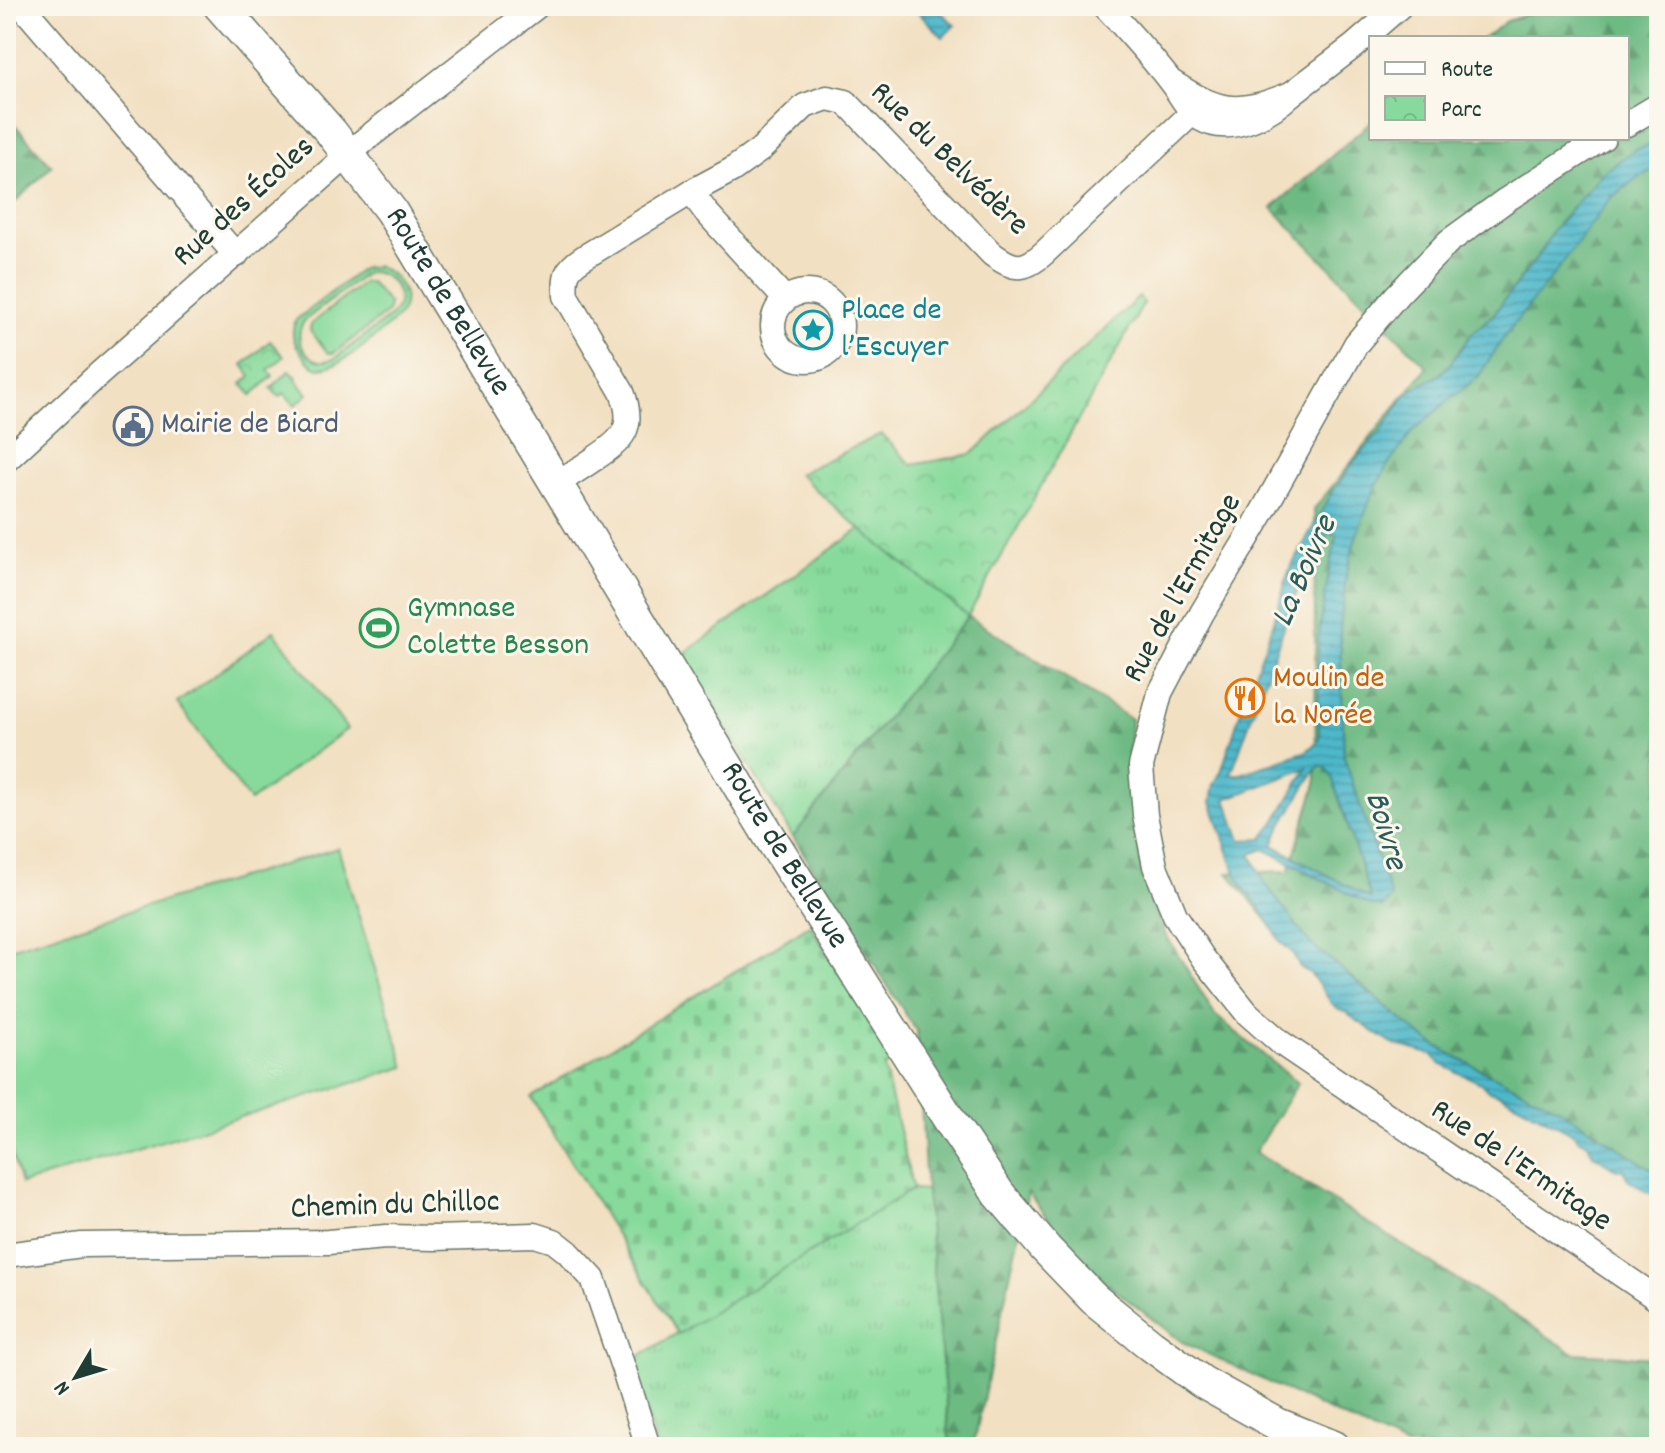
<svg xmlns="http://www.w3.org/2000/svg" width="1665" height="1453" font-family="Dekko,sans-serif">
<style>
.grass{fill:url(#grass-tufts);stroke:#538c68;stroke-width:2}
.forest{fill:url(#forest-firs);stroke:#467c5c;stroke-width:2}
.cemetery{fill:url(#cemetery-stones);stroke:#538c68;stroke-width:2}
.park{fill:url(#park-crowns);stroke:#538c68;stroke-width:2}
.garden{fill:#87da9b;stroke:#538c68;stroke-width:2;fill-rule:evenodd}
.water{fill:url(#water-rules);stroke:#367a7f;stroke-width:2;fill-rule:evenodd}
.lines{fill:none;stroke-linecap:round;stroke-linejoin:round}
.minor-casing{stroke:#697666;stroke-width:27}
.tertiary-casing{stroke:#697666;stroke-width:35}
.minor{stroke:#fff;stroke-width:24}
.tertiary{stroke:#fff;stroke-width:32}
.labels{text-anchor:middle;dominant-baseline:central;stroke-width:6;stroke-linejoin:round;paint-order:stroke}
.street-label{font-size:32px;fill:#1f3d34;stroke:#fbf7ec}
.culture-label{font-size:32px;fill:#0d838f;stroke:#fbf7ec;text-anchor:start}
.service-label{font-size:32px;fill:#4e5e75;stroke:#fbf7ec;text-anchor:start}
.leisure-label{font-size:32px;fill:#27864d;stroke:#fbf7ec;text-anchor:start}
.food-label{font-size:32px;fill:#c56008;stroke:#fbf7ec;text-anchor:start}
.water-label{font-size:34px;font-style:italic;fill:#2a5c5a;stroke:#fbf7ec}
</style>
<defs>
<pattern id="grass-tufts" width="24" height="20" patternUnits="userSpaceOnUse" patternTransform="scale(2)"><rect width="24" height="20" fill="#87da9b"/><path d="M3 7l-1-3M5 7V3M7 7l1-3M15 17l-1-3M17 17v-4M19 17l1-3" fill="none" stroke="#74bc86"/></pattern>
<pattern id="forest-firs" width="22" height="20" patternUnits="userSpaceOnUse" patternTransform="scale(2)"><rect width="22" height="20" fill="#6dba83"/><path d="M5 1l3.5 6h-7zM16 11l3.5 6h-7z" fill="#59986c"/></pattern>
<pattern id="cemetery-stones" width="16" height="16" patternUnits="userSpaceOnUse" patternTransform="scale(2)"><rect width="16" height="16" fill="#87da9b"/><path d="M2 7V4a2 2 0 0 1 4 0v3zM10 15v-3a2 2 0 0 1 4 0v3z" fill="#74bc86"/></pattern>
<pattern id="park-crowns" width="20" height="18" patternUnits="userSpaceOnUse" patternTransform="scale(2)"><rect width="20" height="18" fill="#87da9b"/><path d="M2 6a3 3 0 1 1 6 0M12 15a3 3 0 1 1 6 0" fill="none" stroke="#74bc86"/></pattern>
<pattern id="water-rules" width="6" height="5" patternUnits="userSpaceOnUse" patternTransform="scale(2)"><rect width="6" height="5" fill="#4db8ca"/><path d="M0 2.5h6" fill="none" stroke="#3f97a5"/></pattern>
</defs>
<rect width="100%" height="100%" fill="#fbf7ec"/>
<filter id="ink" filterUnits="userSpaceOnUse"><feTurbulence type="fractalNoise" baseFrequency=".0125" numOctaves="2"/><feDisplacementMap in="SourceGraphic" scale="16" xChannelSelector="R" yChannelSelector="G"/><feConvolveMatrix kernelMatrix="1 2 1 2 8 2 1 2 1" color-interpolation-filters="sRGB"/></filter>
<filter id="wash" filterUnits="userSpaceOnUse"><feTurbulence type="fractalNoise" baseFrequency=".006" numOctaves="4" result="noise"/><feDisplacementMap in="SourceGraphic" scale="32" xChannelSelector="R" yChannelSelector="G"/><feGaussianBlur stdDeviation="1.8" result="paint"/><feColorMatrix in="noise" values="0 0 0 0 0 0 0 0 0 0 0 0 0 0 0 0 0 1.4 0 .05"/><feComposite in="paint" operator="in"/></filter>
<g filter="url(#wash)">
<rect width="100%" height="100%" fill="#f2e0c2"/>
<g class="grass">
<polygon points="860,529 968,616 793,837 682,655"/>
<polygon points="913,1189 926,1190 950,1447 657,1447 630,1362"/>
</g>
<g class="forest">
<polygon points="1552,6 1659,6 1659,1181 1321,986 1228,873 1289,871 1316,784 1314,509 1427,367 1272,208 1371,122 1371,138 1627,138 1627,38 1484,38 1507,21"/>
<polygon points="6,115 52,166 6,211"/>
<polygon points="968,616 1131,719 1129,762 1142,875 1164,932 1215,1015 1298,1083 1255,1152 1574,1353 1659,1358 1659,1447 1406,1447 1182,1342 1085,1267 1028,1193 973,1447 950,1447 926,1190 917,1032 793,837"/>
</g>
<polygon class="cemetery" points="810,925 885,1047 889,1064 884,1067 913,1189 678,1334 531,1097"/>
<g class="park">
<polygon points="1139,297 1144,303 968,616 860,529 798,474 881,434 912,465 972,454"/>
<polygon points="270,341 284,357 268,370 273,376 252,395 242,384 251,376 243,365"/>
<polygon points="290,370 297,378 296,380 308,394 295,405 284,393 279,397 271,388"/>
</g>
<g class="garden">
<path d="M375,266C400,274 415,300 395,320C379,333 336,374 316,367C308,364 303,356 299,349C292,340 291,331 296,320L362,269ZM372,272C394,275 408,298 391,316L335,358C312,371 288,340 305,320L365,274Z"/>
<polygon points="364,282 371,283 389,304 387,313 334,353 328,353 310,330 311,324"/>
<polygon points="274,631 347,729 250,801 177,703"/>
<polygon points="338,848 405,1067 21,1184 6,1136 6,949"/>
</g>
<g class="water">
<polygon points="926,6 935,6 955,25 943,37 919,13"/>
<path d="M1659,142V167L1637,178L1610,199L1555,273L1507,333L1478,377L1449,400L1413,431L1386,468L1372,495L1355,540L1346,577L1340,628L1344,757L1391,897L1383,907L1372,906L1264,849L1251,854L1265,883L1309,942L1424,1038L1456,1057L1560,1109L1659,1174V1199L1628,1179L1623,1170L1614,1168L1593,1154L1588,1143L1578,1139L1574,1134L1500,1094L1488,1091L1481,1083L1440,1064L1433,1055L1391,1043L1353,1018L1347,1012L1339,1010L1333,1005L1311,974L1300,967L1292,952L1281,942L1258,905L1242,885L1233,866L1211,802L1214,784L1221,772L1242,707L1272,627L1289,571L1332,492L1359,455L1380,433L1408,392L1439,375L1449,365L1472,333L1492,316L1543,249L1553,230L1601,174L1634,150ZM1332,533L1337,535L1329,571L1318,640L1319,740L1307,751L1241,774H1231L1304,572L1324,537ZM1321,766L1325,767L1332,777L1371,899L1273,845L1280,828L1316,769ZM1307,768L1273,825L1262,839L1241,840L1226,799Z"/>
</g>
</g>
<g filter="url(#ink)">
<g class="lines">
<defs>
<g id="minor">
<polyline points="22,6 180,190"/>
<path d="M1105,6C1127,30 1150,55 1170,81C1180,93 1187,110 1201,119C1231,136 1270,114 1291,94C1236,116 1220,113 1170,81"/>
<polyline points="1291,94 1354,46 1400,6"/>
<polyline points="1627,124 1659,105"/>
<polyline points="1603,138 1506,200 1448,242 1397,295 1356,344 1254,527 1202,613 1160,693 1141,766 1145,815 1155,866 1175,915 1203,958 1247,1013 1281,1043 1659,1300"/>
<polyline points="691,192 706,212 785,299"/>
<polyline points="186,198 236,255"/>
<circle cx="807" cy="326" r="34"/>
<polyline points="6,460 98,375 366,139 537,6"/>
<path d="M556,484C568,476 581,468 594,459C623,440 636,428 622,392L566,296C564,276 566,269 583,258L691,192L732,170L760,150L805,106L827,98L846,102L992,254C1014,270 1024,271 1044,253L1188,117L1202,100"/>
<polyline points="6,1255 82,1245 328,1242 386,1237 434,1238 535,1235 554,1241 568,1252 593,1279 625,1373 648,1447"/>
</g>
<g id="tertiary">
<path id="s1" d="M220,6L331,132L391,211L770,837L952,1124L999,1194L1046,1249L1094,1299L1151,1345L1202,1382L1277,1424L1334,1447"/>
</g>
</defs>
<use href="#minor" class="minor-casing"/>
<use href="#tertiary" class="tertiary-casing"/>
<use href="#minor" class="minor"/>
<use href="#tertiary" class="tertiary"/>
</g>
</g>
<defs>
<symbol id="sight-ring" viewBox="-11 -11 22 22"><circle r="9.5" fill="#fbf7ec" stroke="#0f9aa8" stroke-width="1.5"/><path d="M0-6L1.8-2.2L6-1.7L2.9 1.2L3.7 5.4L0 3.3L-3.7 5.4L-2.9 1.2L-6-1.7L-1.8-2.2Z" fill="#0f9aa8"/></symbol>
<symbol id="civic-ring" viewBox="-11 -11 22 22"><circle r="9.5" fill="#fbf7ec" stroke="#5c6f8a" stroke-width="1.5"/><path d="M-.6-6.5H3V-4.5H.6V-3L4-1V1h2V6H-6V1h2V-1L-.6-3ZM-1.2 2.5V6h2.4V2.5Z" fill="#5c6f8a"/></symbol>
<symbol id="stadium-ring" viewBox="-11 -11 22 22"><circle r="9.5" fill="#fbf7ec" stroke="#2e9e5b" stroke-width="1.5"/><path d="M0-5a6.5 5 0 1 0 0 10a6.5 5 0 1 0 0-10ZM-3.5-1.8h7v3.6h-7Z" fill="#2e9e5b"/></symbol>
<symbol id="restaurant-ring" viewBox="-11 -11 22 22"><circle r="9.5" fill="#fbf7ec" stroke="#e8710a" stroke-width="1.5"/><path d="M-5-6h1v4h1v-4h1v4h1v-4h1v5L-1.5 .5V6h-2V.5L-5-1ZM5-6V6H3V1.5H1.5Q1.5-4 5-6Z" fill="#e8710a"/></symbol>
</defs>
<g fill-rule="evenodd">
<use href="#sight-ring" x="791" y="308" width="44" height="44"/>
<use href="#civic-ring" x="111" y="404" width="44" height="44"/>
<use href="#stadium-ring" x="357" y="606" width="44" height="44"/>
<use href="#restaurant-ring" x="1223" y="676" width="44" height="44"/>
</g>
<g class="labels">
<g class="street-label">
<text transform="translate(948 160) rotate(44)">Rue du Belvédère</text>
<text transform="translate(245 203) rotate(-42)">Rue des Écoles</text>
<text stroke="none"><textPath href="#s1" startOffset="374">Route de Bellevue</textPath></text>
<text transform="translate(1184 589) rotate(-61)">Rue de l’Ermitage</text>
<text stroke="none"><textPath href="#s1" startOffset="1022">Route de Bellevue</textPath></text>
<text transform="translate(1520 1167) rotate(34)">Rue de l’Ermitage</text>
<text transform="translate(395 1207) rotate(-2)">Chemin du Chilloc</text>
</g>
<g class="culture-label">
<text x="841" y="312">Place de<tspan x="841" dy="37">l’Escuyer</tspan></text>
</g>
<g class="service-label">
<text x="161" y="426">Mairie de Biard</text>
</g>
<g class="leisure-label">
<text x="407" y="610">Gymnase<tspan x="407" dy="37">Colette Besson</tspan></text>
</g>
<g class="food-label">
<text x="1273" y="680">Moulin de<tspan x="1273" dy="37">la Norée</tspan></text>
</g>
<g class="water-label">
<text transform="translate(1306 572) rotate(-66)">La Boivre</text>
<text transform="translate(1384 831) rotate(74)">Boivre</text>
</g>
</g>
<rect width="1665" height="1453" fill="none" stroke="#fbf7ec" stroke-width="32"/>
<rect x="1369" y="36" width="260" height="104" fill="#fbf7ec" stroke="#a3ada2" stroke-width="2"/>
<rect x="1385" y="62" width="40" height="12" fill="#ffffff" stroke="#a3ada2" stroke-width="2"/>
<text x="1441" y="76" font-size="24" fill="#1f3d34">Route</text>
<rect x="1385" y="96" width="40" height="24" fill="url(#park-crowns)" stroke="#a3ada2" stroke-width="2"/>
<text x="1441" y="116" font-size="24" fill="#1f3d34">Parc</text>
<g transform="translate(76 1377) rotate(232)" stroke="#fbf7ec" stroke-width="6" paint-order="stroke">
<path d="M0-6L14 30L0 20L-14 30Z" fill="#1f3d34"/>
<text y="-12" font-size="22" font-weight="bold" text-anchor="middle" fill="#1f3d34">N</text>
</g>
</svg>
